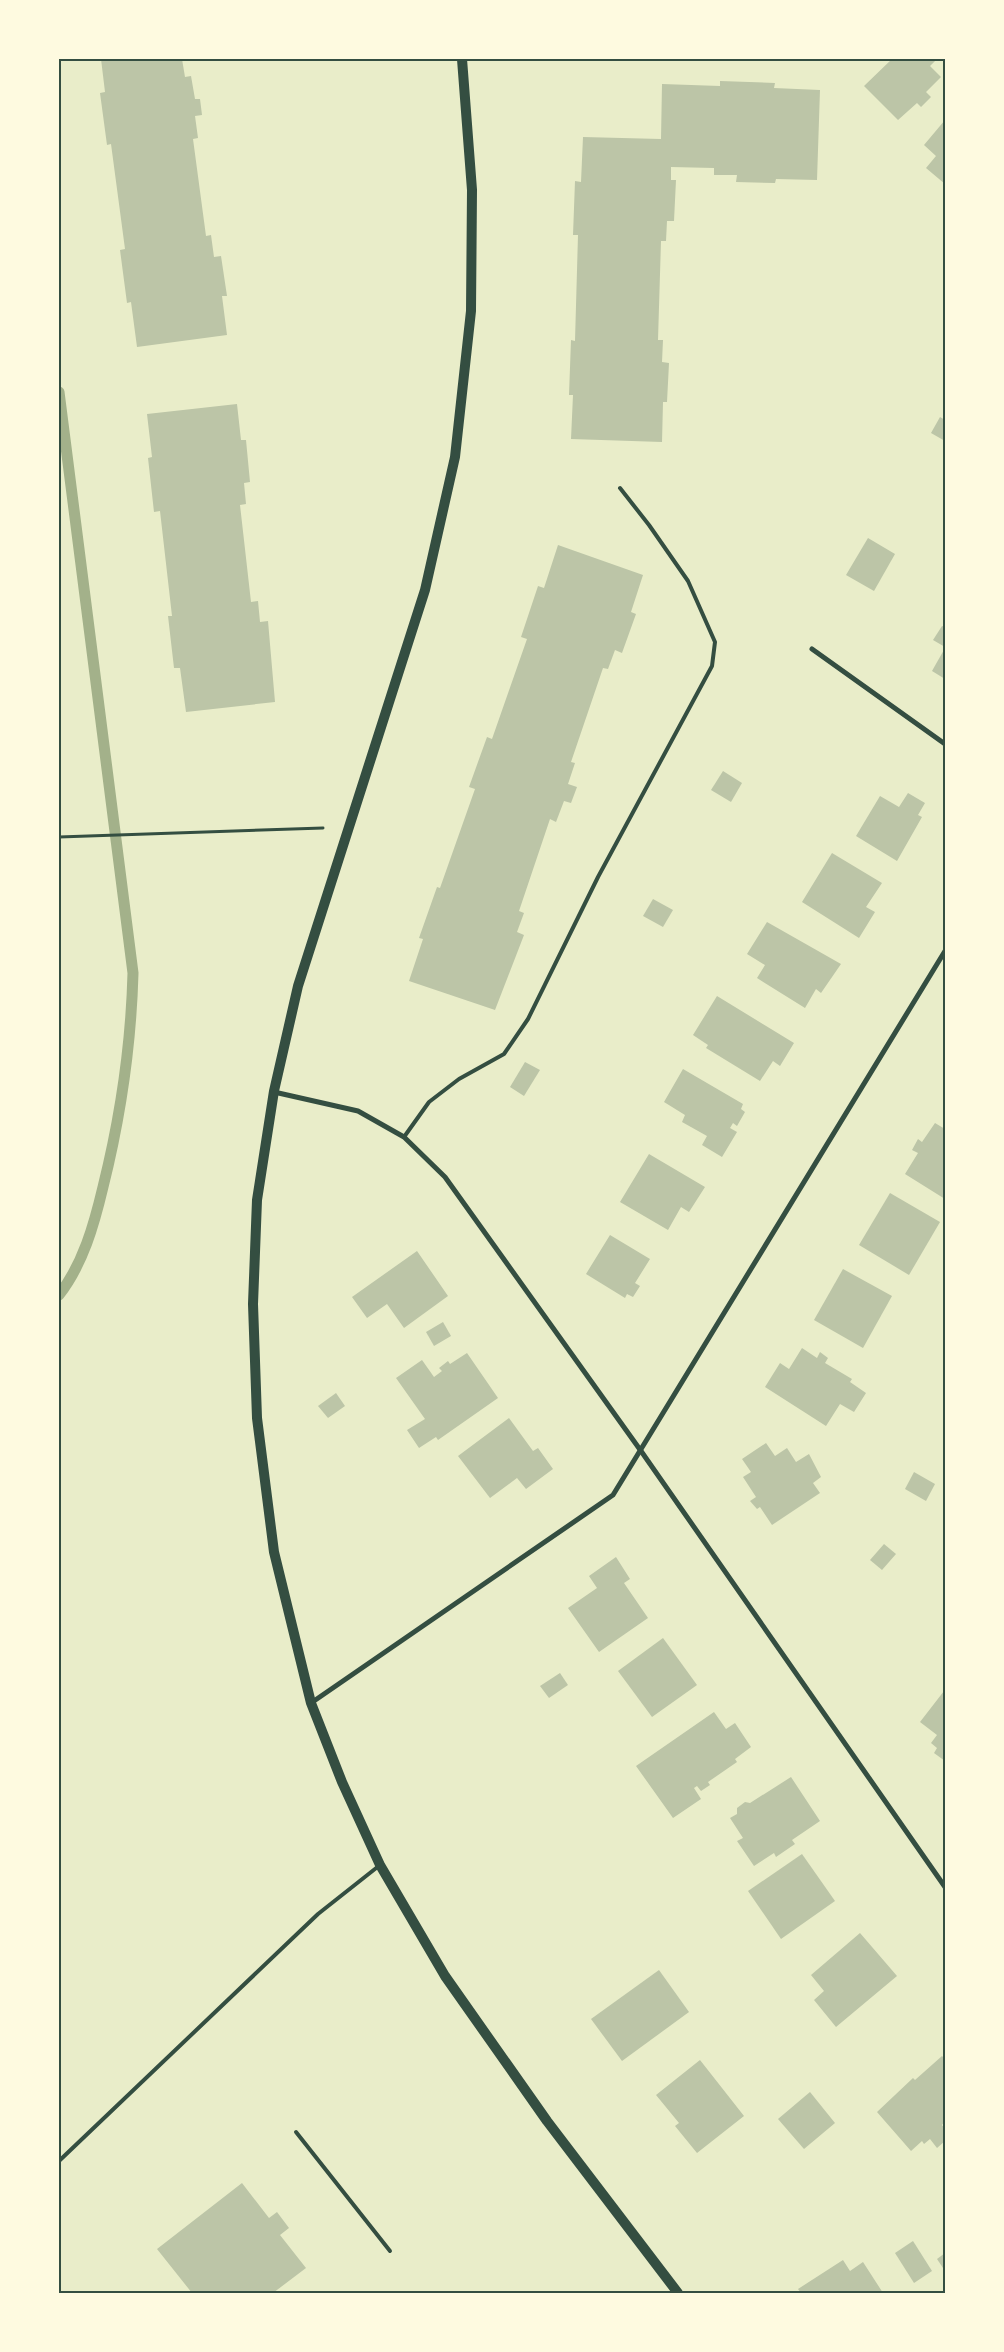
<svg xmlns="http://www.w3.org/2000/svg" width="1004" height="2352" font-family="Lora,serif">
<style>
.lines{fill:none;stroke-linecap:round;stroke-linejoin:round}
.stream{stroke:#a3b18a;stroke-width:11}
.building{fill:#bcc5a7}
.path{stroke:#344e41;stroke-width:3}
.service{stroke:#344e41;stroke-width:4}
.minor{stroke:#344e41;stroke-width:5}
.secondary{stroke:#344e41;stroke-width:10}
.neatline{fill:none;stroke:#344e41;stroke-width:2}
</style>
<rect width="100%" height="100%" fill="#e9edc9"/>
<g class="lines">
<path class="stream" d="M59,392L133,973C131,1047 121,1115 103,1187C94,1225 83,1264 59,1295"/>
</g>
<g class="building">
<polygon points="101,59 182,59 185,77 191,76 195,99 200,99 202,115 195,116 198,138 193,139 206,236 211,235 214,257 221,256 227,296 222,296 227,335 137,347 131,302 127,303 120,250 125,249 111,144 107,145 100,93 105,92"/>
<polygon points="892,59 937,59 930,66 941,77 926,92 931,97 921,107 917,103 898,120 864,86"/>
<polygon points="720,81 775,83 774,88 820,90 817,180 776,179 775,183 736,182 737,175 714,175 714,168 671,167 671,180 676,180 674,221 667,221 666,241 661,241 658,340 663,340 662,362 669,363 667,402 663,402 662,442 571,439 573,395 569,395 571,340 575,341 578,235 573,235 575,181 581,182 583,137 661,139 662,84 720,86"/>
<polygon points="945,120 945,184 926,168 936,156 924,145"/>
<polygon points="237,404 241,440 246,440 250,482 244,483 246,504 240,505 251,602 258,601 260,622 268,621 275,702 186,712 180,668 174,668 168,616 172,616 160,511 154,512 148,458 152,457 147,414"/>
<polygon points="940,417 945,420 945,441 931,433"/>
<polygon points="868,538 895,554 874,591 846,575"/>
<polygon points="558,545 643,575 631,612 636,614 622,653 615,650 608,669 603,668 571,762 575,763 568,784 577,787 571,803 564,801 556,822 550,819 519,911 524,913 517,932 524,935 495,1010 409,981 423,939 419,938 437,887 440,888 475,789 469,787 487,737 492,739 527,639 521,637 538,586 544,588"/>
<polygon points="942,626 945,627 945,647 933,640"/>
<polygon points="945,648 945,679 932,671"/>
<polygon points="723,771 742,783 731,802 711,790"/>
<polygon points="908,793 925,803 918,815 922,817 897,861 856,836 880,796 899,807"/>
<polygon points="832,853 882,883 866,907 875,912 859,938 802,902"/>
<polygon points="653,899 673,910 663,927 643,916"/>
<polygon points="767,922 841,964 821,993 816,989 805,1008 757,978 765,965 747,954"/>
<polygon points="717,996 794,1043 780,1066 773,1061 760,1081 706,1048 708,1045 693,1035"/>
<polygon points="525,1062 540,1070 524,1096 510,1087"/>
<polygon points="683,1069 743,1104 741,1109 745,1112 737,1126 733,1123 730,1128 737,1132 722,1157 702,1145 707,1136 682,1122 685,1115 664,1102"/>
<polygon points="935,1123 945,1129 945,1199 905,1174 918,1153 912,1150 918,1139 922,1142"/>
<polygon points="649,1154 705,1187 689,1212 681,1207 668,1230 620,1202"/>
<polygon points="890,1193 940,1222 909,1275 859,1245"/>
<polygon points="610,1235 650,1259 635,1283 640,1286 633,1297 627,1294 625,1298 586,1274"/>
<polygon points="417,1251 448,1296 404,1328 387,1304 367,1318 352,1297"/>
<polygon points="843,1269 892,1296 863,1348 814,1320"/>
<polygon points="443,1322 451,1336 434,1346 426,1332"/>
<polygon points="802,1348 817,1358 820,1352 828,1358 825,1363 852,1379 850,1382 866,1393 854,1412 840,1404 826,1426 765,1387 780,1363 789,1369"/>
<polygon points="467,1353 498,1398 438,1440 436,1437 419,1448 407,1430 425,1419 396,1378 422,1360 434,1377 442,1371 439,1368 448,1361 450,1364"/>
<polygon points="336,1393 345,1406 328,1418 318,1406"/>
<polygon points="509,1418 533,1451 538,1448 553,1469 526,1489 517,1478 490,1498 458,1456"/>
<polygon points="766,1443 775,1456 787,1448 796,1462 809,1454 821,1477 813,1483 820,1493 772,1525 760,1507 757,1509 750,1501 756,1497 743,1477 751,1472 742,1459"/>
<polygon points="914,1472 935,1484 926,1501 905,1489"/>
<polygon points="884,1544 896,1554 882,1570 870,1560"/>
<polygon points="616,1557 630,1579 624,1583 648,1618 599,1652 568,1608 597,1588 589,1576"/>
<polygon points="663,1638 697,1685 652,1717 618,1671"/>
<polygon points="560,1673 568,1685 549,1698 540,1686"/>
<polygon points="944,1691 945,1692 945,1761 934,1753 937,1748 931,1743 937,1735 920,1722"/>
<polygon points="714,1712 726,1729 735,1723 751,1747 735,1759 737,1762 708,1782 710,1785 701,1791 697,1786 694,1788 701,1799 673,1818 636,1766"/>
<polygon points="791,1777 820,1821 792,1840 795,1844 776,1857 774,1853 754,1866 737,1841 743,1838 730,1818 737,1814 737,1808 745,1802 750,1803"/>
<polygon points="802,1854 835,1901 781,1939 748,1891"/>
<polygon points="860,1933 897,1976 836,2027 814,2000 824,1991 811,1975"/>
<polygon points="659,1970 689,2012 622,2061 591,2019"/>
<polygon points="942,2056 945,2059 945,2121 942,2125 945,2129 945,2141 937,2148 930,2139 924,2144 922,2141 911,2151 877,2112 913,2078 915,2080"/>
<polygon points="700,2060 744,2116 697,2153 675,2126 679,2123 656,2095"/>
<polygon points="810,2092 835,2123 804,2149 778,2119"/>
<polygon points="242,2183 269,2218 277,2212 289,2228 280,2235 306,2268 273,2293 192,2293 157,2249"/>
<polygon points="913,2241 932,2271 914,2283 895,2253"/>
<polygon points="945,2253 945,2271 937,2259"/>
<polygon points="843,2260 850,2271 863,2262 883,2293 801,2293 798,2289"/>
</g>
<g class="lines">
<polyline class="path" points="59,837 323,828"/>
<g class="service">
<polyline points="404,1137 429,1102 459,1079 504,1054 528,1019 598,877 712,666 715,642 688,581 649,525 620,488"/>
<polyline points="296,2132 390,2251"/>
<polyline points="59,2161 318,1914 380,1865"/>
</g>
<g class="minor">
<polyline points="812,649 945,744"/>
<polyline points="274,1092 358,1111 404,1137 445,1177 641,1451 945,1887"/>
<polyline points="311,1703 613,1495 945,951"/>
</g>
<polyline class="secondary" points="462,59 472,190 471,311 455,457 425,590 298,986 274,1091 257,1200 253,1304 257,1418 274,1552 311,1703 342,1782 380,1865 445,1976 547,2121 678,2293"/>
</g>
<rect width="1004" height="2352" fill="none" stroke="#fefae0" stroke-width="120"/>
<rect x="60" y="60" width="884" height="2232" class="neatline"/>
</svg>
